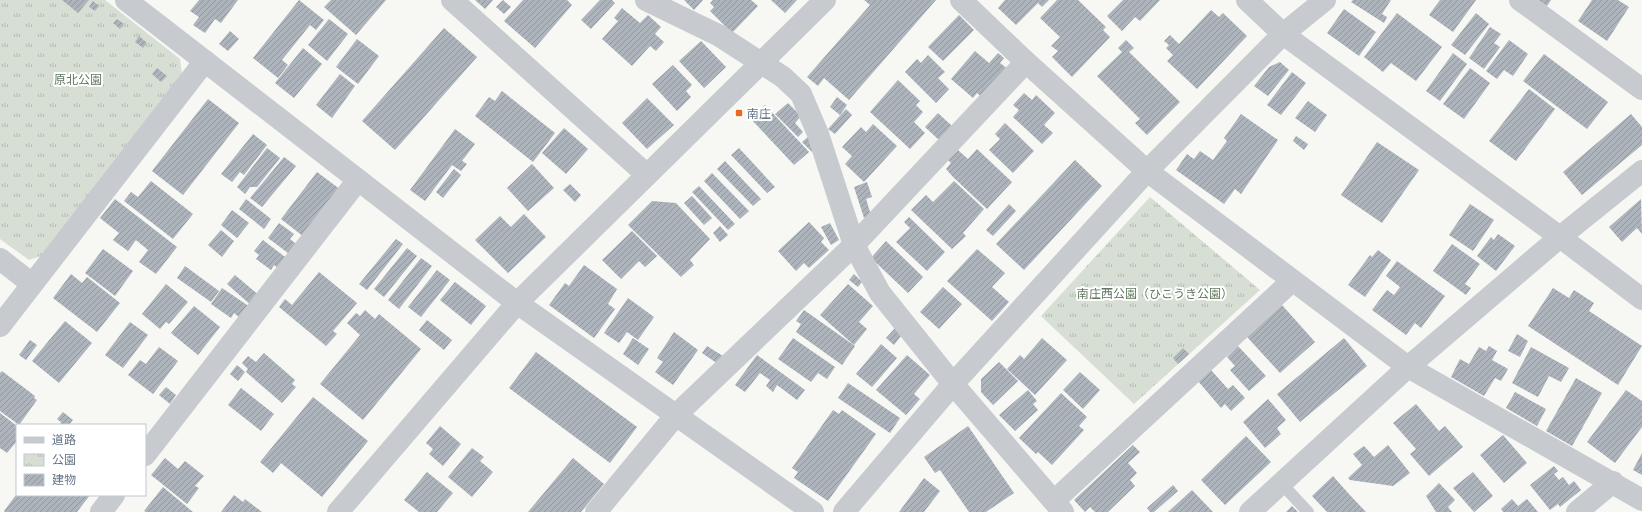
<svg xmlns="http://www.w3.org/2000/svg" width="1642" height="512" font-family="'Open Sans','Noto Sans JP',sans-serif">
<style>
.park{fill:url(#park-tufts)}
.building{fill:url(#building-hatch)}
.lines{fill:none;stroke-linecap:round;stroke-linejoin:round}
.service{stroke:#c7cace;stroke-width:12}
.minor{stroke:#c7cace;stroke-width:22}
.tertiary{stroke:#c7cace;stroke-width:22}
.poi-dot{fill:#ec6920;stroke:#fff;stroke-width:1.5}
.labels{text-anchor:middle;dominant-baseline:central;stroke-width:4;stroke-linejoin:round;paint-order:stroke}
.park-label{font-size:12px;fill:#627860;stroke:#fff}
.poi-label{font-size:12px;fill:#657386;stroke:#fff;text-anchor:start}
</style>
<defs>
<pattern id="park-tufts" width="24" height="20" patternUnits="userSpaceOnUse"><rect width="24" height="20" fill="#d7dfd5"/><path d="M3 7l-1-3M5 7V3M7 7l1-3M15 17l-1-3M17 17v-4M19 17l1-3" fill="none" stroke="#b2b9b2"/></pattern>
<pattern id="building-hatch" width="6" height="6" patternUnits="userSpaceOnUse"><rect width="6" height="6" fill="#adb4bb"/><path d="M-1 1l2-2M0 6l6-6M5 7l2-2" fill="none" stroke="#90979e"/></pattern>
</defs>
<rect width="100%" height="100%" fill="#f7f7f4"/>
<g class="park">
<polygon points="0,0 105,0 180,59 182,74 41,256 29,260 0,239"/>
<polygon points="1150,197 1260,290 1134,404 1041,316"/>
</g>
<g class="building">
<polygon points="62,0 89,0 78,13"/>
<polygon points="199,0 238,0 221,23 215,19 205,33 193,25 199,17 190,11"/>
<polygon points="299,0 324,20 316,30 310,25 282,60 288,65 278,78 253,58"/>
<polygon points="331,0 386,0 356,35 324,7"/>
<polygon points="475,0 493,0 485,9"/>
<polygon points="503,0 511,7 504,14 496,7"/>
<polygon points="523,0 567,0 572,5 535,48 504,21"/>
<polygon points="600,0 612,0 615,3 591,29 581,20"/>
<polygon points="684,0 703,0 694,10"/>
<polygon points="713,0 751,0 758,6 732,33 710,11 714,7 710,3"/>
<polygon points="771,0 797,0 785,13"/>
<polygon points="864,0 936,0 849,100 824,78 818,86 807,77 870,5"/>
<polygon points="1005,0 1049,0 1042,7 1038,3 1016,25 998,8"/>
<polygon points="1057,0 1078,0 1106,27 1103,30 1110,37 1072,77 1052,57 1058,51 1051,46 1060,37 1040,18"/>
<polygon points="1123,0 1160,0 1140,21 1135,17 1122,31 1107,16"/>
<polygon points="1353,0 1391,0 1382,14 1387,17 1384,23 1351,2"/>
<polygon points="1440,0 1476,0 1453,32 1429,15"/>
<polygon points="1538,0 1551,0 1547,6"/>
<polygon points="1592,0 1618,0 1629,7 1607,41 1578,21"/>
<polygon points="93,1 99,6 95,11 89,7"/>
<polygon points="622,8 640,23 648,15 661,27 655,34 664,42 656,51 650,46 632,66 602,39 618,21 614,18"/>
<polygon points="1344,9 1376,32 1359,56 1327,33"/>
<polygon points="1211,10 1219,17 1223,13 1247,36 1197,89 1167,61 1173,55 1166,48 1169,45 1164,41 1170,35 1179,44"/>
<polygon points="1397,13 1442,47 1416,81 1391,63 1383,72 1364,57"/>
<polygon points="1476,13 1489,24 1465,55 1451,45"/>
<polygon points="959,15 974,30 943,61 928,47"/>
<polygon points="117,19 124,24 120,29 113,23"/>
<polygon points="329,19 348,34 327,61 308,45"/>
<polygon points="1490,27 1501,34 1494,43 1500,47 1484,69 1469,58"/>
<polygon points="444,28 477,57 395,150 362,121"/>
<polygon points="230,31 239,39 228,51 219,44"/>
<polygon points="139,36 147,43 143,48 135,42"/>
<polygon points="357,39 379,56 358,84 336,67"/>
<polygon points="1126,40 1134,48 1129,52 1180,102 1147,135 1135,123 1140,119 1097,76 1122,52 1118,48"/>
<polygon points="1509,40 1528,54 1513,76 1504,70 1497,79 1486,71"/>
<polygon points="701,41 726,67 704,88 679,61"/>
<polygon points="303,48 322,64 294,98 275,83"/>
<polygon points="975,51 989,63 998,53 1004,58 1000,63 1008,69 983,98 977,93 973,98 951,79"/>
<polygon points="1453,53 1467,64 1440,101 1426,91"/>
<polygon points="1544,54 1608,102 1587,129 1523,81"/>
<polygon points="928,55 945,72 938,78 949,89 936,103 905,72 917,59 921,63"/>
<polygon points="1280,62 1289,70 1268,96 1254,86 1269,67"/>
<polygon points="673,65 692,85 686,91 691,97 677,111 652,84"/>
<polygon points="157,68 167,76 161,82 152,74"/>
<polygon points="1470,68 1490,83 1464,119 1443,104"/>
<polygon points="1292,72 1306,83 1281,115 1267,105"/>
<polygon points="340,74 355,86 332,118 316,105"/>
<polygon points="898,80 920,101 916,105 923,112 914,122 925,133 910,149 870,112"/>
<polygon points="1529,89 1555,109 1516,161 1489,141"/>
<polygon points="502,91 555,133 533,162 475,116 489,97 495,101"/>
<polygon points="1024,93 1032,100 1036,95 1055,113 1044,125 1053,133 1042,144 1013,117 1019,110 1013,105"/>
<polygon points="837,97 847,105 840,115 830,107"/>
<polygon points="647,98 674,125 647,149 622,123"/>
<polygon points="208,99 239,123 183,195 152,171"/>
<polygon points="1308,101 1327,115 1315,132 1295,118"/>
<polygon points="788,103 801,116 795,123 803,132 798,137 775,114"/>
<polygon points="765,105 809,152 794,165 751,119"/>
<polygon points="846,109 852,115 835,134 828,129"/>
<polygon points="938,113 952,126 939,140 925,127"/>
<polygon points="1241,114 1278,140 1241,194 1235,189 1224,204 1176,170 1187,154 1194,159 1200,151 1213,160 1227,141 1224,138"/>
<polygon points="1631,114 1642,127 1642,145 1582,195 1563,172"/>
<polygon points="1005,123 1034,151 1013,173 989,150 1000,139 995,134"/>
<polygon points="873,124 897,146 864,182 845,164 852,156 842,147 861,127 866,132"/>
<polygon points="564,128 588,149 566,174 542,153"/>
<polygon points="455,129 475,144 462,161 467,164 461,171 452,165 425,201 410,190"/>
<polygon points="253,134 267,145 244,175 240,172 232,182 221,174"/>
<polygon points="809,136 815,148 812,152 802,142"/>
<polygon points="1296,136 1308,144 1304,150 1293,141"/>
<polygon points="1377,142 1419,170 1382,223 1341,195"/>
<polygon points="267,148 280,158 257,187 250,187 245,194 237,187"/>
<polygon points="739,148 775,187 767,193 731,155"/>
<polygon points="977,149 1012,182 987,209 953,177 946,169 951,163 948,160 958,150 968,159"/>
<polygon points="284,157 296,166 262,207 250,198"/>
<polygon points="1075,160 1102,186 1024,270 996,244"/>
<polygon points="725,161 761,199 753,206 717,169"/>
<polygon points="532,164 554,188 528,211 507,188"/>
<polygon points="454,169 461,175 443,198 436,192"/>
<polygon points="317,172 341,190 304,237 281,219"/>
<polygon points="712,173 749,211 740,219 704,181"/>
<polygon points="151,181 193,214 173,239 124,201 131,192 138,197"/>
<polygon points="954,181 984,209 963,233 966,236 952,249 911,210 926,195 933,202"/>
<polygon points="867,182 872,197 866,199 871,215 864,218 854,187"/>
<polygon points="570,184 581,195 575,202 563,190"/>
<polygon points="699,186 735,224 728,230 692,192"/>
<polygon points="692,196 712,218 704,225 684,203"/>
<polygon points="115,199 177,247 156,274 139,262 148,250 136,240 128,251 113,240 119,233 100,218"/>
<polygon points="246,199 271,219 264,229 239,209"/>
<polygon points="1641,199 1642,234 1637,228 1622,242 1609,227"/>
<polygon points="652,201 676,203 710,239 690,260 694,265 681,277 628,225"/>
<polygon points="1009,204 1016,211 993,236 986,230"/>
<polygon points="1470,204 1494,220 1473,251 1449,235"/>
<polygon points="232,210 249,223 237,238 221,225"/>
<polygon points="524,214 546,237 508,273 475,240 500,216 511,227"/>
<polygon points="909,217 945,252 927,271 896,242 910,228 904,222"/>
<polygon points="809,222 824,238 821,242 829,250 809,268 804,263 796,271 778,251"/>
<polygon points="279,223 294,234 290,239 299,246 292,256 268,238"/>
<polygon points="830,223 839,240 831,245 821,227"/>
<polygon points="720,226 728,235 720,242 713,233"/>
<polygon points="221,230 234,241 222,257 208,245"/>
<polygon points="632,231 657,256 645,267 639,261 621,279 602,260"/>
<polygon points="1498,234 1515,246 1496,271 1477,256 1491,237 1494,240"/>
<polygon points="396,239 403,244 367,290 359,284"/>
<polygon points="263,240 289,260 280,270 274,265 271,270 256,259 259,255 254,251"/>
<polygon points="886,241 923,277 908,293 871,258"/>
<polygon points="1452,244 1480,264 1465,284 1471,288 1466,295 1433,271"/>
<polygon points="407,248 417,256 384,297 374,289"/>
<polygon points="103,249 133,271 115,296 85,273"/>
<polygon points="977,249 1005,273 992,287 1009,302 992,321 947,281"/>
<polygon points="1378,250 1391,260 1365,297 1348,285 1370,255 1372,257"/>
<polygon points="421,258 432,266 399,309 388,300"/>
<polygon points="1397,261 1445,296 1421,328 1415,323 1406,335 1372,310 1387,290 1394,295 1400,287 1386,276"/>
<polygon points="584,265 617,289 608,304 615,309 594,338 549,305 565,283 569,286"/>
<polygon points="185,266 219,291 211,302 177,278"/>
<polygon points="437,270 450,280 421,317 408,307"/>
<polygon points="319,272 357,303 333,331 337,334 326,346 279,307 285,299 292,305"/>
<polygon points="71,274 82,283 87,277 120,303 97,332 53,298"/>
<polygon points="854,274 862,282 858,287 849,280"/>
<polygon points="235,275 260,296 252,306 227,284"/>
<polygon points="455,282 486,306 471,325 440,300"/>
<polygon points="166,284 188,302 169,324 166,322 160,329 142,314"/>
<polygon points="848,284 873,306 859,322 867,329 854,345 820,315"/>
<polygon points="943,287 962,304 939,329 920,312"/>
<polygon points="222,288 250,307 241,319 234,313 231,318 211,304"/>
<polygon points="1553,288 1569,298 1574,290 1594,303 1589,311 1642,346 1618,385 1528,326"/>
<polygon points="628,298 654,317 638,340 627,332 619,343 604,333"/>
<polygon points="1282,305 1315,342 1280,373 1247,337"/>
<polygon points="194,306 220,327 198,355 171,333"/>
<polygon points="365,310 375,319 379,314 421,349 363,420 320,384 360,335 347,323 356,313 360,316"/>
<polygon points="804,310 855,346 842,365 796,332 801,324 796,321"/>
<polygon points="427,320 452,340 444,350 419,330"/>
<polygon points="65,321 92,343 59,383 32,361"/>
<polygon points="130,322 148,335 123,368 105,355"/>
<polygon points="895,328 901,336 894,345 886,338"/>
<polygon points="674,332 698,350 673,385 655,372 663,362 657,358"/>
<polygon points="1517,334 1528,341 1520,357 1508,351"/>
<polygon points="633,338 649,349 638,365 623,354"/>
<polygon points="793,338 835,367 827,379 818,373 811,382 778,359"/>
<polygon points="1042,338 1067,360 1035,395 1007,369 1020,355 1024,359"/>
<polygon points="1344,338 1367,366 1300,422 1277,394"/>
<polygon points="30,340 37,345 26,360 19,355"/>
<polygon points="881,344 897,358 872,387 856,374"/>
<polygon points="707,346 723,356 718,364 702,353"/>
<polygon points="1238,346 1266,376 1249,391 1230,370 1235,366 1227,357"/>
<polygon points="1489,346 1497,351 1492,360 1508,369 1501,381 1495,378 1484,396 1451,377 1460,359 1469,364 1479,347 1486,351"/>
<polygon points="159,347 178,361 153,394 128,375 140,360 146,364"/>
<polygon points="1531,347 1569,368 1561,382 1549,376 1538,397 1512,383"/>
<polygon points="1183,348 1189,354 1178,364 1173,358"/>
<polygon points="536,352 637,427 610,463 509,388"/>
<polygon points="264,353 295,380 292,384 296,387 282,403 246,372 248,369 242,363 248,356 256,362"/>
<polygon points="757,355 805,390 797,400 777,385 773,392 766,386 770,380 760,373 745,392 735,385"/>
<polygon points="907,355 930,375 914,394 920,399 906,415 876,390"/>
<polygon points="999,362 1018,381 993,405 981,392 981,379"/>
<polygon points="237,365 245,372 238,381 230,374"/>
<polygon points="1211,370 1228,389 1233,385 1245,398 1231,411 1225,404 1221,408 1198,381"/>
<polygon points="2,371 35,396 34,398 37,400 19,425 0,411 0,373"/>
<polygon points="1080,372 1100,390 1083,409 1063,390"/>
<polygon points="1576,378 1602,393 1572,446 1546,431"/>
<polygon points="848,383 900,418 890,433 838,398"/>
<polygon points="166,387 176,395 170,404 159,395"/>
<polygon points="241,388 274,414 261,431 228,405"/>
<polygon points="1028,390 1037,401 1033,404 1038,410 1015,431 999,415"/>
<polygon points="1626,390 1642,401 1642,427 1615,463 1587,442"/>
<polygon points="1515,392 1546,409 1537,426 1506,408"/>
<polygon points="1061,393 1087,417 1079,426 1084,430 1052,465 1038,452 1036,454 1019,438"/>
<polygon points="313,397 368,441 322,497 281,463 273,473 260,462"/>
<polygon points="1268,399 1286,420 1277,428 1281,434 1265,448 1243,422"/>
<polygon points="1416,404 1439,431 1445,426 1463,447 1429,476 1410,454 1416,449 1393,423"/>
<polygon points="833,410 839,414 842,410 876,434 828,501 794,478 798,472 792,468"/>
<polygon points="63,412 73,420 69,425 60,425 61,422 57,419"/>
<polygon points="0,413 17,426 17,441 7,453 0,448"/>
<polygon points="440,426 461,444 443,466 429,454 433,449 426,443"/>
<polygon points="968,426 1014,493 986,512 969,512 940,470 935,473 924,457"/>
<polygon points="1503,435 1527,463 1504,483 1480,455"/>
<polygon points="1246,436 1271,462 1225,505 1201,480"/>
<polygon points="1133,445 1140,452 1128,463 1137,473 1130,480 1135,486 1108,512 1095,512 1090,507 1085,512 1074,500"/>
<polygon points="1388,445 1410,473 1393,486 1350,480 1348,478 1362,465 1353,454 1364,446 1374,457"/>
<polygon points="472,448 484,457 480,461 493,472 472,497 448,477"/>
<polygon points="1642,453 1642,475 1633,470"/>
<polygon points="165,458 178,469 185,461 204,476 195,486 199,488 187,504 151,475"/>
<polygon points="573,458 604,484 581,512 528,512"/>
<polygon points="1554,466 1558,471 1554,474 1559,480 1563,477 1569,485 1574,481 1581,490 1560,507 1558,504 1550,510 1530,485"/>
<polygon points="427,472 453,493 437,512 419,512 404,500"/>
<polygon points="1473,472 1493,496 1474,512 1453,488"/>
<polygon points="1333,476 1348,493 1366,512 1327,512 1312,496"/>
<polygon points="924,478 940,491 924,512 899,512"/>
<polygon points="1439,483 1455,500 1448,507 1452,512 1436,512 1426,496"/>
<polygon points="1173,485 1178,491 1154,512 1150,512 1147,508"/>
<polygon points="163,487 193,512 146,512 144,511"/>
<polygon points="1192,490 1213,512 1168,512"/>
<polygon points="16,495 90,495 77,512 5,512 4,511"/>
<polygon points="234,495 243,502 245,499 262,512 221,512"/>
<polygon points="1512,499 1518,506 1527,499 1538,512 1503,512 1501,509"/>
<polygon points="1292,506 1298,512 1286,512"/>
</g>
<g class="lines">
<polyline class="service" points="1281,483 1308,512"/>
<g class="minor">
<polyline points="452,0 647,175"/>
<polyline points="646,0 718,35 783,77 801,94 818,134 854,245 880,293 953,384 1063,512"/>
<polyline points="961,0 1026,62 1147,171 1408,367 1642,500"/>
<polyline points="1520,0 1642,89"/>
<polyline points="0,259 32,284"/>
<polyline points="0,326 205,61"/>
<polyline points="145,455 358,180"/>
<polyline points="1055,500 1292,281"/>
<polyline points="101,512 114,495"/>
<polyline points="596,512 676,415 854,245 1026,62"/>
<polyline points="844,512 953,384 1147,171 1283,34 1325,0"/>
<polyline points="1577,512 1613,482"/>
</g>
<g class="tertiary">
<polyline points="126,0 517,303 813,512"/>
<polyline points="1247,0 1283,34 1560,237 1642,299"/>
<polyline points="338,512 517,303 825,0"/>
<polyline points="1250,512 1408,367 1560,237 1642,171"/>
</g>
</g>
<rect class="poi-dot" x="735" y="109" width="8" height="8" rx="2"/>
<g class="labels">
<g class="park-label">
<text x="78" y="79">原北公園</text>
<text x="1155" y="293">南庄西公園（ひこうき公園）</text>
</g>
<g class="poi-label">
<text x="747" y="113">南庄</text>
</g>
</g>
<rect x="16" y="424" width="130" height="72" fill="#ffffff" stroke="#c1c7cf"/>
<rect x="24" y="437" width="20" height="6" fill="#c7cace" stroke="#c1c7cf"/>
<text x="52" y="444" font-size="12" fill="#657386">道路</text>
<rect x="24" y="454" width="20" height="12" fill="url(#park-tufts)" stroke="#c1c7cf"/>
<text x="52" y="464" font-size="12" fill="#657386">公園</text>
<rect x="24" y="474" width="20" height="12" fill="url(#building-hatch)" stroke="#c1c7cf"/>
<text x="52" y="484" font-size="12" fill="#657386">建物</text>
</svg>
